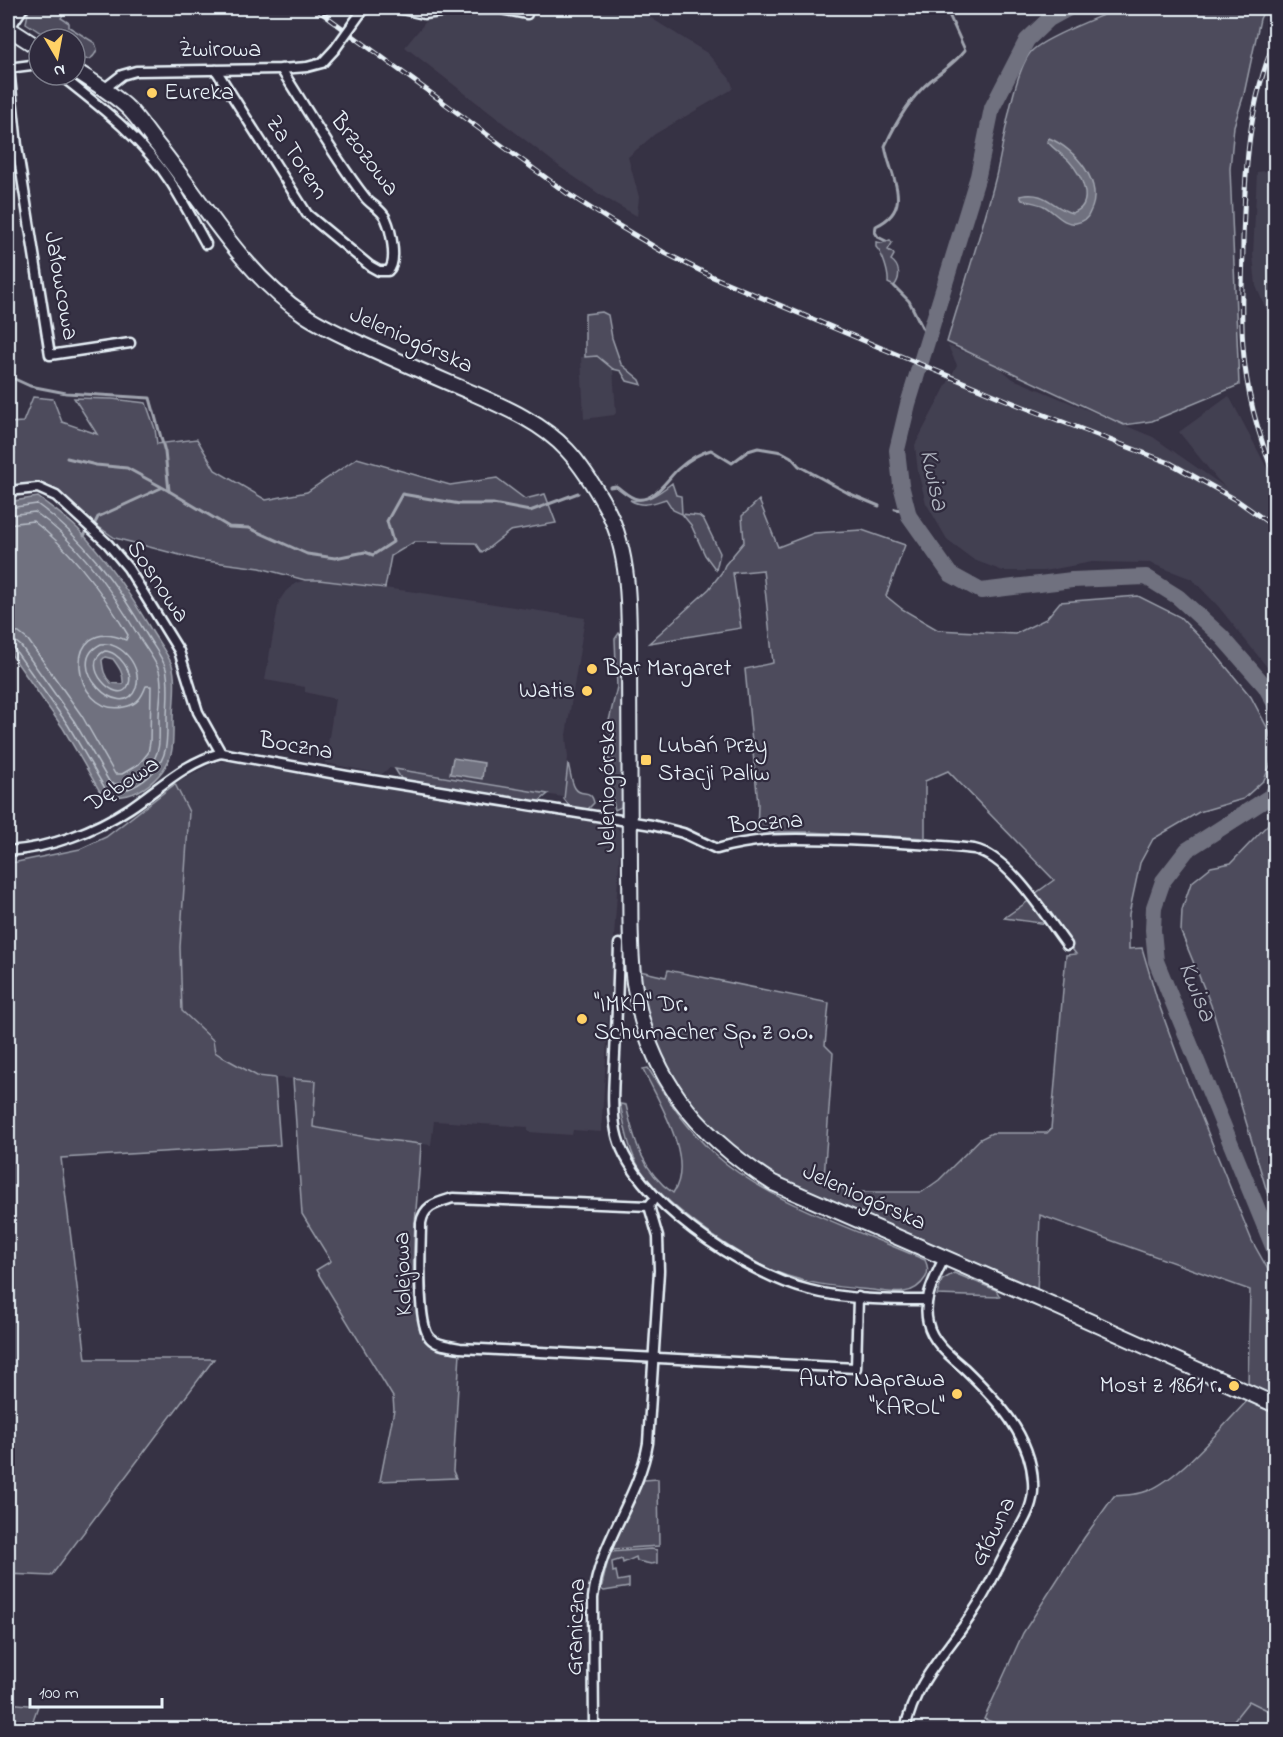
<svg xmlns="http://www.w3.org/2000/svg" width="1283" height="1737" font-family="'Indie Flower',sans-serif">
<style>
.built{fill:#433f51}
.green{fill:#4d4b5c;stroke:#9a9eaa;stroke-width:1.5}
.water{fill:#70717f;stroke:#a0a4af;stroke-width:1.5;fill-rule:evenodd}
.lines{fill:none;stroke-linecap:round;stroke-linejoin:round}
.shore{stroke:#b8bec8;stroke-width:1.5}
.stream{stroke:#a0a4af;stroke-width:3}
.river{stroke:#70717f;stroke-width:16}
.street-casing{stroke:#e8f1f8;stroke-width:13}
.primary-casing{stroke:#e8f1f8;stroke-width:18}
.street{stroke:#2f2a3d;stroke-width:8}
.primary{stroke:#2f2a3d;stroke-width:14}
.rail-casing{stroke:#e8f1f8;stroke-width:5}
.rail{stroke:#2f2a3d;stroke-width:3;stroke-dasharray:9;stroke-linecap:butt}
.street-bridge-casing{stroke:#e8f1f8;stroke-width:13;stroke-linecap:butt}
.street-bridge{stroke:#2f2a3d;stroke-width:8}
.poi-dot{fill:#ffd166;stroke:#2f2a3d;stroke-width:2}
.labels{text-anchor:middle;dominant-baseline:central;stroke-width:4.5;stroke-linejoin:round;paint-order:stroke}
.street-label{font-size:24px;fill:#e8f1f8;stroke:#2f2a3d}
.poi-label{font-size:24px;fill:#e8f1f8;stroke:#2f2a3d;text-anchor:start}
.water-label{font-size:26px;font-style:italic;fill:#b2b7c2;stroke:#2f2a3d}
</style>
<rect width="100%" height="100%" fill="#363244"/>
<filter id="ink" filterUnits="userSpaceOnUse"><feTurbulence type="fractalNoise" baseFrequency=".0167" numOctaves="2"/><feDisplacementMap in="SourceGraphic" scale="12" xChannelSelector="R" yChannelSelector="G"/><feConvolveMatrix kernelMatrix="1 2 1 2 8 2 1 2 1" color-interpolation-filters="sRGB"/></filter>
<g filter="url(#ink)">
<g class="built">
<polygon points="437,8 635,8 707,53 730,79 733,87 731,90 655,134 628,157 639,197 637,216 602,196 560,167 405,47"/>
<polygon points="1275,170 1276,170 1275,330 1256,286 1253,255 1257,172"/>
<polygon points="948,346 994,363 1013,379 1153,437 1226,488 1216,478 1179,432 1229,396 1268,470 1275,468 1275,677 1218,606 1192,579 1150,563 1092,562 1044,571 1003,571 974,560 948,541 926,503 918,472 915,445 957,365"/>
<polygon points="597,356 613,369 616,413 614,415 584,419 581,357"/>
<polygon points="305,580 319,580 416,592 585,618 566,735 568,758 563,797 389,768 382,774 325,763 335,699 305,692 305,687 265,680 279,601 286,591 296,583"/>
<polygon points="217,761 237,762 611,824 618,828 621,833 601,1132 573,1130 572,1135 528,1132 528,1127 434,1121 431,1145 371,1138 313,1127 316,1081 257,1076 215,1052 213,1040 182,1011 180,947 189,813 175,784"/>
<polygon points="1249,1701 1275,1714 1275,1729 1226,1730"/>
</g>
<g class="green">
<path d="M29,8H67L61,18L69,23V27L95,43L97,49C93,62 85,61 75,55V39H50L26,23Z"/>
<path d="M1119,8H1265L1260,19L1244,94L1234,126L1230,169L1239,385L1152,421L1124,425L947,342C963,288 981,235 995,180C1003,149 1012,77 1030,53C1040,39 1100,17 1119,8Z"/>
<polygon points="13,153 20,188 8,195 8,154"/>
<path d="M890,240L892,243L888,250L893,253L894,255L891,260C900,266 901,278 894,286L888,283C889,274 883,254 876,247V242L882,243Z"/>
<polygon points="602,312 608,315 612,338 621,364 640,380 642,385 627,381 621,371 613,369 597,356 585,357 585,314"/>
<polygon points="33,397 53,399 62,422 97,434 74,398 112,399 146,403 155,429 157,444 197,439 215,470 266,500 307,492 357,458 450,485 497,478 525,499 545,494 556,523 510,531 482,553 475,543 414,542 391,556 385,588 319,580 305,580 260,568 199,560 115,538 96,525 57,493 8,488 8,423 23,422"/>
<path d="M672,483L676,495L681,496L682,514L699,516L704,520L720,553L716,570L705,555L691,525L682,514L673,510L666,499C652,503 643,508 630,500C647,502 658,494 672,483Z"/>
<polygon points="759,500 778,547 814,533 862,530 905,545 886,596 902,609 938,630 1015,634 1046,619 1060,602 1138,596 1180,617 1213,651 1251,697 1269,731 1274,756 1264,780 1243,799 1199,812 1153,839 1140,863 1129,914 1129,949 1142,948 1157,999 1186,1079 1252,1241 1275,1282 1275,1396 1248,1384 1250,1290 1040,1215 1037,1293 810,1193 770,1173 726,1143 691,1106 672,1078 656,1044 646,1017 638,972 640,971 666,977 668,970 829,1003 825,1045 833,1053 824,1178 839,1188 855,1192 922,1192 939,1180 980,1139 992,1133 1047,1133 1051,1129 1066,955 1076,954 1032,896 1054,880 948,771 925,781 925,838 808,832 757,832 758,804 745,669 773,663 763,570 733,573 741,628 649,643 709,589 722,572 725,565 744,542 742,516"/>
<polygon points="619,633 622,637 624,800 622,800 621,807 615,810 604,762 607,758 613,761 612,735 607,729 617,687 615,639"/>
<path d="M568,763C570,770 571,782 575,788C581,798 591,787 594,803L587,810L571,808L564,799Z"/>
<polygon points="395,769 548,794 538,802 529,801 402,780"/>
<polygon points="175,784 189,812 180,947 182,1011 213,1040 215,1052 221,1056 257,1076 275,1078 280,1145 61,1158 86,1359 214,1359 51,1576 8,1574 8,863 17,862 80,849 106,837"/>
<polygon points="1275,817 1276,1193 1268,1195 1211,1005 1181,932 1182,910 1191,883 1211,867 1231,863"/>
<polygon points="1030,900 1048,924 1004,918"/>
<path d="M648,1068C667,1099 686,1127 712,1152C768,1203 856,1229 925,1260C928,1266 929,1271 926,1277C921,1285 914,1291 904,1292C894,1294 883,1291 872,1290C835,1287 795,1283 761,1265C723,1245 665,1205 640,1169C628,1150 625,1126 620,1104L626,1105C634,1140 642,1171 673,1193C696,1159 658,1101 643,1069Z"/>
<path d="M293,1079L316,1081L313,1127L371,1138L421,1144C419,1193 402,1299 427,1340C434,1352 448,1352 460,1353L453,1471L456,1478L380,1481L394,1410L393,1397L316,1270L331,1261L302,1214Z"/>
<polygon points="954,1273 996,1290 1000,1297 937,1295 942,1280"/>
<path d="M1247,1401L1269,1411L1275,1417V1714L1249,1701L1226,1730H1014L984,1719L1023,1633L1084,1538L1114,1496C1125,1495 1137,1495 1147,1491C1179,1479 1222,1427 1247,1401Z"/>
<polygon points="658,1479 659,1546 613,1549 610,1547 644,1480"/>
<polygon points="651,1549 657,1550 657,1563 651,1564 637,1561 636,1557 623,1563 622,1559 612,1562 613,1572 616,1571 618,1581 629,1579 629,1587 604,1591 601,1589 610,1552"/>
<polygon points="8,1703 38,1706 30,1729 8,1729"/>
</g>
<g class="water">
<path d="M1049,138C1075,149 1105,183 1090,212C1088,218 1083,222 1076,223C1063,225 1055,212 1044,206C1037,203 1029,202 1022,200L1020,196C1047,190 1052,208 1072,213C1097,205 1081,174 1069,161C1062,154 1053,149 1047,141Z"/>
<path d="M38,497C51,507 66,517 78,529C107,559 132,597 153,633C159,643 168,654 172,665C177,681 173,702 173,720C173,743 175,757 159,775C143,793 124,800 102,795L63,728L8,650V502ZM105,657L113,659C119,667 124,674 123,684L111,683C104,676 103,670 102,660Z"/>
<polygon points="453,758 484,763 482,779 450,774"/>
</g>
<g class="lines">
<g class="shore">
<path d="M8,508L37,504C84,538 119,587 148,637C154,647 163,658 166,669C170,685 167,703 167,720C167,740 168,756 154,771C142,785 124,794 106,790L68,725L15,650L8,647"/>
<path d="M8,515L35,512C79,543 112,590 139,637C145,647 153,657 158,668C164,683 159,703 159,718C159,736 162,752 149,766C140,776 124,787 110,783L74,721L21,646L15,641L8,640"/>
<path d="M8,524L33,521C72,550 103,593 128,635L126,640C59,612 71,718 124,707C137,705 142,697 146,686H151L150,742L148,753L139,764L122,774H115L82,716L28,640L19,633L8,631"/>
<path d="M101,644C122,641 143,668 136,688C122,725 60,664 101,644Z"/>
<path d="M105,651C118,651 135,673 128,686C118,707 77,664 105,651Z"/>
</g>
<g class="stream">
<path d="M886,241L878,237L875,232L876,226C915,208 890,177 885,146C896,122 910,98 930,81C943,70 955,63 965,50L946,8"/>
<polyline points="894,286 909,301 928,339"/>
<polyline points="8,376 30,386 66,393 150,398 165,452 169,491 229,527 249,528 307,554 335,558 365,552 373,555 393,542 387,521 402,494 460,504 493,504 530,511 578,493"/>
<polyline points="8,452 14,453"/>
<polyline points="67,458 96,465 127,468 169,491"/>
<path d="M610,487L616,486C622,490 630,498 637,499C654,502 667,479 678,469C687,461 699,453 711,450L732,463L748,451L758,448L782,452L791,457L799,466L848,493L879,506"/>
<polyline points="895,509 908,511"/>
<polyline points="95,523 98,517 161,488"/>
<polyline points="84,536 87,531"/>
</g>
<g class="river">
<polyline points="1069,8 1049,19 1027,40 992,108 978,176 908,404 897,450 901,485 909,516 950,574 981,591 1072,580 1146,577 1178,597 1222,637 1265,686 1276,706"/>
<polyline points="1276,789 1271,796 1187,850 1163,881 1154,907 1153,930 1156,961 1276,1254"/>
</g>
<defs>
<g id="street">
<polyline points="397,8 424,14 466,9 501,9 527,14"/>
<polyline points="360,14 366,8"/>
<polyline points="9,29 23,8"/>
<polyline points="8,68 39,64"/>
<path d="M216,70L307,214L370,266L379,271H388C398,263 391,230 386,219C382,209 370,205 364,196C334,157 308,111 281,69"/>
<path d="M60,75C101,107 143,139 172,184C184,203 195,224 206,244"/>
<polyline points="104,89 122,75 136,71 281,69 307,67 322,63 335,49"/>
<polyline points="17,146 50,355 130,343"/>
<polyline points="8,148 17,146 9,68"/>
<polyline points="8,491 38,488 56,496 108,544 128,568 179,651 198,712 221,753"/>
<path d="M8,851C50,848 95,831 130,808C161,787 184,763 221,753L347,776L652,825L683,833L717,849C760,836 801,839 845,840C888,842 931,844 974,849C1010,857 1045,916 1067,945"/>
<path d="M619,944C618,981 617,1017 615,1054C614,1079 611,1105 616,1131C629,1199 746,1274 809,1290C847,1300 889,1300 927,1300"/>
<path d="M649,1206L453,1198C437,1203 424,1205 421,1223C421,1246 416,1323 430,1338C437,1346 451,1346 460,1348L856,1368L858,1297"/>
<path d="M594,1730L593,1598C599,1542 639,1498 648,1443L659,1271L658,1237L649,1206L652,1202"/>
<path d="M905,1730C915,1679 949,1651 975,1609C989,1588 998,1566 1010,1545C1021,1524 1035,1508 1033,1482C1031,1435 996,1399 964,1368C950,1356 932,1342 928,1323C922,1299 935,1278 944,1258"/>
</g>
<g id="primary">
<polyline points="8,28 39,48"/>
<path d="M75,70C93,82 112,93 128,108C138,118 146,131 155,142C203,201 241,272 305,315C323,327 344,336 363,345C400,362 438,378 475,394C507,408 543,424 567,450C583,467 596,489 607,509C630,553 629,610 629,658C630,730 629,802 630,874C631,910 629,947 634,983C648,1075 695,1134 773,1183L1058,1307L1276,1405"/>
</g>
</defs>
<use href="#street" class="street-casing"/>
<use href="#primary" class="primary-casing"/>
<use href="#street" class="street"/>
<use href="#primary" class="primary"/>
<defs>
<g id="rail">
<polyline points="315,8 568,194 614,223 663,252 713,277 879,347 1016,404 1170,463 1238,501 1276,528"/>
<path d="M1276,38C1248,103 1245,171 1243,240C1243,275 1240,311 1243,346C1246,392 1258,436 1276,479"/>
</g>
</defs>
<use href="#rail" class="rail-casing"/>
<use href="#rail" class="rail"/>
<defs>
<polyline id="street-bridge" points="335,49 360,14"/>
</defs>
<use href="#street-bridge" class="street-bridge-casing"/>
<use href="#street-bridge" class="street-bridge"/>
</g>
</g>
<g class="poi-dot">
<circle cx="152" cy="93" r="6"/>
<circle cx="592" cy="669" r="6"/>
<circle cx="587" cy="691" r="6"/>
<rect x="640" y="754" width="12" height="12" rx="3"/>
<circle cx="582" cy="1019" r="6"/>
<circle cx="1234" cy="1386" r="6"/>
<circle cx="957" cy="1394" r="6"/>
</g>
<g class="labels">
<g class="street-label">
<text x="220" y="50">Żwirowa</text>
<text transform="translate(364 155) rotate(53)">Brzozowa</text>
<text transform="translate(296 158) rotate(57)">Za Torem</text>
<text transform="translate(60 286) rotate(80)">Jałowcowa</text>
<text transform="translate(411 341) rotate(24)">Jeleniogórska</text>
<text transform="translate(157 582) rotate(56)">Sosnowa</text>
<text transform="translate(296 747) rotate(10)">Boczna</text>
<text transform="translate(123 785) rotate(-33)">Dębowa</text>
<text transform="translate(608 786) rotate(-90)">Jeleniogórska</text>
<text transform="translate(766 824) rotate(-5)">Boczna</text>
<text transform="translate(864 1198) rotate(24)">Jeleniogórska</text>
<text transform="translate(404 1274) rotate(-92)">Kolejowa</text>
<text transform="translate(994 1532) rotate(-64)">Główna</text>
<text transform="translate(577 1627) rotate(-88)">Graniczna</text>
</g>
<g class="poi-label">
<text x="164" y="93">Eureka</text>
<text x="604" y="669">Bar Margaret</text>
<text x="575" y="691" text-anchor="end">Watis</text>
<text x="658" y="746">Lubań Przy<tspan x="658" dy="28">Stacji Paliw</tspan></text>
<text x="594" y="1005">"IMKA" Dr.<tspan x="594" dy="28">Schumacher Sp. z o.o.</tspan></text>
<text x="945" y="1380" text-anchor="end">Auto Naprawa<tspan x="945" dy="28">"KAROL"</tspan></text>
<text x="1222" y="1386" text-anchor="end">Most z 1861 r.</text>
</g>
<g class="water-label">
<text transform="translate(933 480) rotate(78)">Kwisa</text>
<text transform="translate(1196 992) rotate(68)">Kwisa</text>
</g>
</g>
<rect width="1283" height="1737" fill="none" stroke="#2f2a3d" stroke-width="30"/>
<rect x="15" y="15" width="1253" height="1707" fill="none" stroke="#e8f1f8" stroke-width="2" filter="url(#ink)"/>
<g transform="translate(57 57) rotate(170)"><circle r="28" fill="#2f2a3d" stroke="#797a88" stroke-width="1.5"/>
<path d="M0-4.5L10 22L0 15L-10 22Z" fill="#ffd166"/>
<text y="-9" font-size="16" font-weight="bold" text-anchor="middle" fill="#e8f1f8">N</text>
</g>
<path d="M30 1698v9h132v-9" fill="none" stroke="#e8f1f8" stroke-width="3"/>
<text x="39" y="1698" font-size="18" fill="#e8f1f8" stroke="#2f2a3d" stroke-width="4.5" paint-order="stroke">100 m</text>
</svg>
